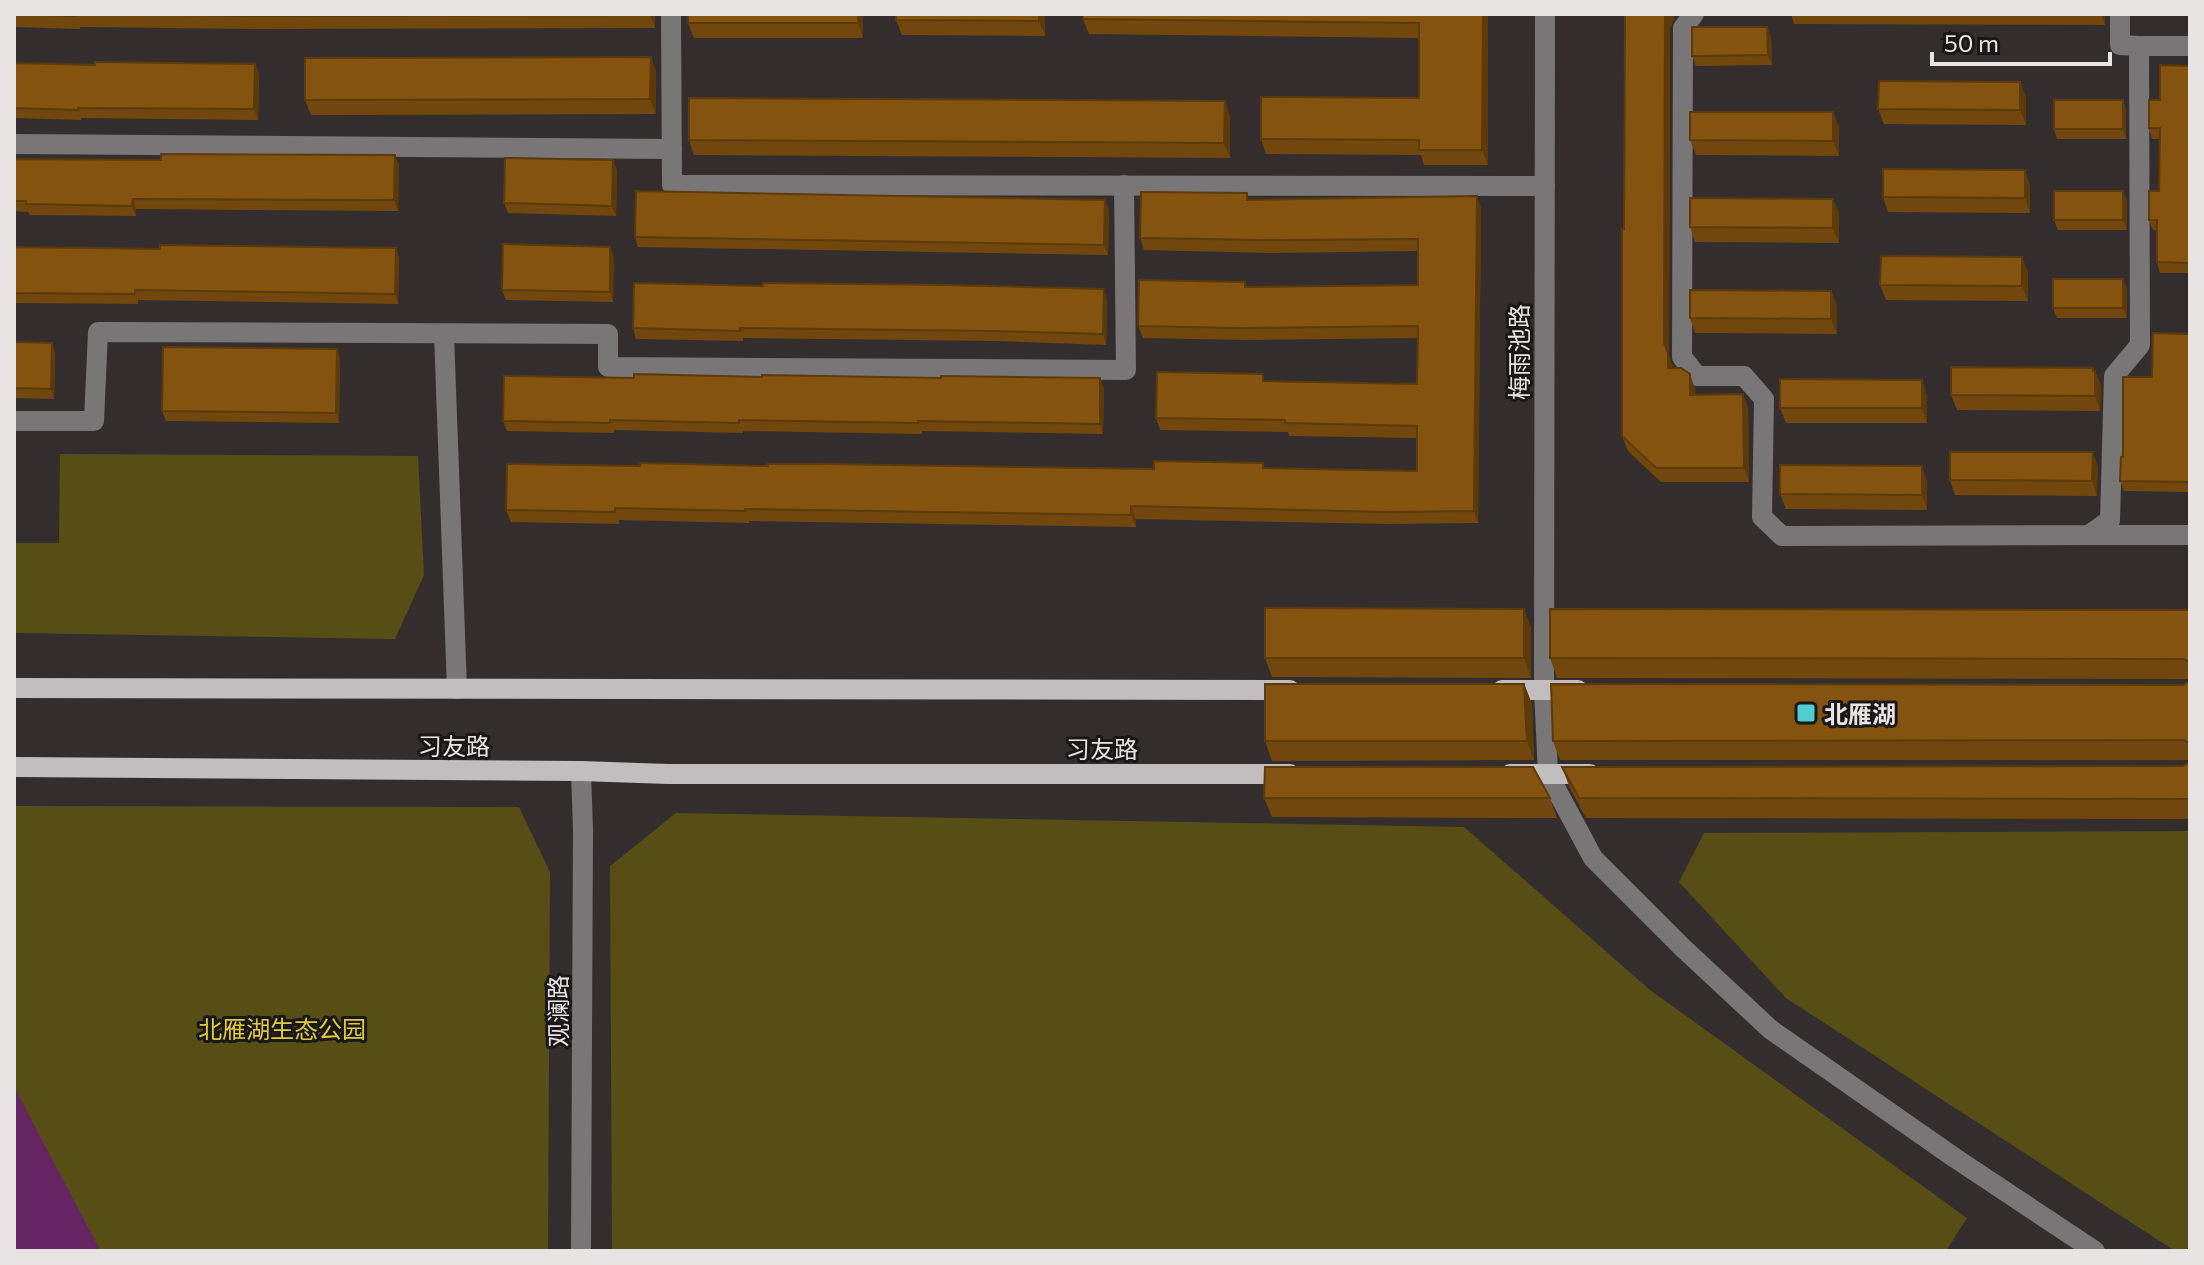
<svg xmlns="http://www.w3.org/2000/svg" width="2204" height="1265" font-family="Commissioner,'Noto Sans SC',sans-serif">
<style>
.green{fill:#564e15}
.water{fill:#652464}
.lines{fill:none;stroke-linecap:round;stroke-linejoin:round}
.minor{stroke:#797677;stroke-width:20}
.major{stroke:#c2bdbe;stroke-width:20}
.wall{fill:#72470d}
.shaded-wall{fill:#5c3a0a}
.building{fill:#84530f;stroke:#5c3a0a;stroke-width:2}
.poi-dot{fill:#51ccd3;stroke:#191717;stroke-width:3}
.labels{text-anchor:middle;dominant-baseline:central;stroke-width:6;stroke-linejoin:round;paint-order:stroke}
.street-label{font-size:24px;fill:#e7e4e3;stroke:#191717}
.poi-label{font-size:24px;font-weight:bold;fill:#e7e4e3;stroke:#191717;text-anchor:start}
.park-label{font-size:24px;fill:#dfcb3c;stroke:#191717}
</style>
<rect width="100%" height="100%" fill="#332e2d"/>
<g class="green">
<polygon points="60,454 418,456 424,575 395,639 14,633 14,543 59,543"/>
<polygon points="14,806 519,807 550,872 548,1251 14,1251"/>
<polygon points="676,813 1464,827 1650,990 1967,1218 1946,1251 612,1251 610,866"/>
<polygon points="2190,831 2190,1251 2175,1251 1786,998 1679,882 1704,833"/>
</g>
<polygon class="water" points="14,1087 99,1248 99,1251 14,1251"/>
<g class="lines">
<g class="minor">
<polyline points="671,14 672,185 1545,186"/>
<polyline points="1545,14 1544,690 1548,774 1593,858 1683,948 1770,1029 1955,1158 2095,1251"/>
<polyline points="1694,14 1683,28 1682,357 1697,376 1744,376 1764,399 1762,517 1782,536 2089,535 2110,520 2114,376 2140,345 2139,46 2190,46"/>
<polyline points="2120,14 2120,45 2139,46"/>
<polyline points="14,144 672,149"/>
<polyline points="444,334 457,689"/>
<polyline points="14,421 94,421 98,332 608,334 608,367 1126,370 1124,185"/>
<polyline points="2089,535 2190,535"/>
<polyline points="581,771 583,830 581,1251"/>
</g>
<g class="major">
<polyline points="14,688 1290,690"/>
<polyline points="1502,690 1578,690"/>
<polyline points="14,767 581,771 668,774 1290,774"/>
<polyline points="1510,774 1590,774"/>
</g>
</g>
<g class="wall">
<polygon points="14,14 655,14 655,28 260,29 80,27 80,29 14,27"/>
<polygon points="688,14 863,14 863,38 694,38 688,23"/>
<polygon points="1045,14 1045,36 902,35 896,20"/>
<polygon points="1083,14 1488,14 1488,165 1424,165 1421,155 1266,154 1261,139 1419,98 1419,38 1089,34 1083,19"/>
<polygon points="1625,14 1674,19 1670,28 1669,355 1673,368 1695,389 1695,395 1743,394 1748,409 1749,482 1661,482 1628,451 1622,436"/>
<polygon points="1791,14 2105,14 2105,25 1794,24"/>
<polygon points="1771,37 1772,65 1696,66 1692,56"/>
<polygon points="651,57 656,72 656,114 311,115 305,100"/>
<polygon points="14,63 95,65 255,64 259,74 258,120 81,118 81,120 14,118"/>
<polygon points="2190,66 2190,273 2160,273 2157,262 2157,230 2153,230 2149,220 2159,191 2160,139 2152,139 2149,128 2160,100"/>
<polygon points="2020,82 2026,97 2026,125 1884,124 1878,109"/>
<polygon points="2123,100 2126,110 2126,139 2057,139 2054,129"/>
<polygon points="1833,112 1839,127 1839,156 1696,155 1690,140"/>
<polygon points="1230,116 1230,158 694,155 689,140"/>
<polygon points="14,159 399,165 398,211 136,209 136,216 30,215 28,212 14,211"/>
<polygon points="617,170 616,216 508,213 504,203"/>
<polygon points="2030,185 2030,213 1888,212 1883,197"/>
<polygon points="2123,191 2127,201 2127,230 2058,230 2054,220"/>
<polygon points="1833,199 1839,214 1839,243 1695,242 1690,227"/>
<polygon points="1249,200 1481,208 1478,523 1389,524 1136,519 1136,527 749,521 749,523 619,520 619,524 511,522 506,510 640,466 768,466 1154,469 1265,468 1417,471 1417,438 1289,436 1288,432 1160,430 1156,418 1266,381 1417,384 1418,338 1242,340 1143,338 1138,326 1245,282 1246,287 1418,285 1418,251 1271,253 1144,250 1140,238"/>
<polygon points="1109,210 1108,255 638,247 635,237"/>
<polygon points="14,247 160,249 396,248 399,258 398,304 138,300 138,304 14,303"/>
<polygon points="614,257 613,302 506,300 502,290"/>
<polygon points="2028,272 2028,301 1886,300 1880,285"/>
<polygon points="2123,279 2127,289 2127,318 2057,318 2053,308"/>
<polygon points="1831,291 1837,306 1837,334 1695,333 1690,318"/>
<polygon points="1107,299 1106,345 997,341 743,338 743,341 636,339 633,328"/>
<polygon points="2190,334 2190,492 2124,491 2120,481 2152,377"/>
<polygon points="14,342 52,343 55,353 54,399 14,398"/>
<polygon points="337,349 340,359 339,423 166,421 162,411"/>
<polygon points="2094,371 2095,371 2101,386 2100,411 1957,410 1951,395"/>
<polygon points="634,378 1104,388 1103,434 922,431 922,434 743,431 743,433 614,430 614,433 507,431 503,421"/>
<polygon points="1927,395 1927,423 1786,423 1780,408"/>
<polygon points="2098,467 2097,496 1955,495 1950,480"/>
<polygon points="1927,481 1927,510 1786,509 1780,494"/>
<polygon points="1524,609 1531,628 1531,678 1272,677 1265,658"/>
<polygon points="2190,610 2190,679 1557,678 1550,658"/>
<polygon points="2190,681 2190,760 1560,760 1553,741 2183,685"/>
<polygon points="1524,684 1532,704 1534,760 1272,761 1265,741"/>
<polygon points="2190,762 2190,819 1586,818 1569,786 1562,767 2183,766"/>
<polygon points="1264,798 1550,798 1557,818 1272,817"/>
</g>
<g class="shaded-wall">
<polygon points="650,14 655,14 655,28"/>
<polygon points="858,14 863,14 863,38 858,23"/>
<polygon points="1039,14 1045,14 1045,36 1039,21"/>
<polygon points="1483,14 1488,14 1488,165 1482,150"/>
<polygon points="1665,14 1674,14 1674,19 1670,28 1669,355 1673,367 1673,383 1668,368 1664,343"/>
<polygon points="2101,14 2105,14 2105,25"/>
<polygon points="1767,27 1771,37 1772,65 1768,55"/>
<polygon points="651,57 656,72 656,114 650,99"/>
<polygon points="255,64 259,74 258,120 254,109"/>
<polygon points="2020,82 2026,97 2026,125 2020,110"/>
<polygon points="2123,100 2126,110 2126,139 2123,129"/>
<polygon points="1225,101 1230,116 1230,158 1224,143"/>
<polygon points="1833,112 1839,127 1839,156 1833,141"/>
<polygon points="395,155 399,165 398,211 394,200"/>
<polygon points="613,160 617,170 616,216 612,206"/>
<polygon points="2025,170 2030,185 2030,213 2025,198"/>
<polygon points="2123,191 2127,201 2127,230 2123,220"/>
<polygon points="1477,196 1481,208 1478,523 1474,511"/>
<polygon points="133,199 136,209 136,216 132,206"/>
<polygon points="1833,199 1839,214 1839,243 1833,228"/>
<polygon points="1105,200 1109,210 1108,255 1104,245"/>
<polygon points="610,247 614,257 613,302 610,292"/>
<polygon points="396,248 399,258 398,304 395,294"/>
<polygon points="2022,257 2028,272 2028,301 2022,286"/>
<polygon points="2123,279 2127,289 2127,318 2123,308"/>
<polygon points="1104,289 1107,299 1106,345 1103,334"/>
<polygon points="1831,291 1837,306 1837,334 1831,319"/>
<polygon points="52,343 55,353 54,399 51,389"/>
<polygon points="337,349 340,359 339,423 336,413"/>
<polygon points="2093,368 2101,386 2100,411 2095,396"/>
<polygon points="1690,374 1695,389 1695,409 1690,395"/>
<polygon points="1100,378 1104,388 1103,434 1100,424"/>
<polygon points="1922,380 1927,395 1927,423 1922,408"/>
<polygon points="1743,394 1748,409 1749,482 1744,468"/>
<polygon points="2093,452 2098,467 2097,496 2092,481"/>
<polygon points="1922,466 1927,481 1927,510 1922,495"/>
<polygon points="1131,506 1136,519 1136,527 1131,515"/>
<polygon points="1524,609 1531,628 1531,678 1524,658"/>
<polygon points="1524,684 1532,704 1534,760 1527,741"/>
</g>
<g class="building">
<polygon points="14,14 75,14 75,16"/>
<polygon points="100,14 650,14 650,15 255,16"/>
<rect x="688" y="14" width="170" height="9"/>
<polygon points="896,14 1039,14 1039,21 896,20"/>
<polygon points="1083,14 1483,14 1482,150 1419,150 1419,140 1261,139 1261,97 1419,98 1419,23 1083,19"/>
<polygon points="1625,14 1665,14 1664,343 1668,353 1668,368 1681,368 1690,374 1690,395 1743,394 1744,468 1656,468 1622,436 1622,229 1624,229"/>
<polygon points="1692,27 1767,27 1768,55 1692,56"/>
<polygon points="651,57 650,99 305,100 305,58"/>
<polygon points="95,62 255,64 254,109 78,108 78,110 14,108 14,63 95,65"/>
<polygon points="2160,65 2190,66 2190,263 2157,262 2157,220 2149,220 2149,191 2159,191 2160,128 2149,128 2149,100 2160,100"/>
<polygon points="1879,81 2020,82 2020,110 1878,109"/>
<polygon points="689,98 1225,101 1224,143 689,140"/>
<rect x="2054" y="100" width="69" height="29"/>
<polygon points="1690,112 1833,112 1833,141 1690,140"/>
<polygon points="161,154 395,155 394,200 133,199 132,206 26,204 26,201 14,201 14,159 161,160"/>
<polygon points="505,158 613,160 612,206 504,203"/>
<polygon points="1883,169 2025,170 2025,198 1883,197"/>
<polygon points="636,191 1105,200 1104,245 635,237"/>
<rect x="2054" y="191" width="69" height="29"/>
<polygon points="1141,192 1247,193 1247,200 1477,196 1474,511 1385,512 1131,506 1131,515 745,509 745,511 615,508 615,512 506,510 507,464 640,466 640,463 768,466 768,464 822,464 1154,469 1154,461 1263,463 1263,468 1417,471 1417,426 1285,423 1285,420 1156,418 1157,372 1263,374 1263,381 1417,384 1418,326 1238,328 1138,326 1139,280 1245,282 1245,287 1418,285 1418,239 1266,240 1140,238"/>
<polygon points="1690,198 1833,199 1833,228 1690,227"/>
<polygon points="503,244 610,247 610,292 502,290"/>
<polygon points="160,245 396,248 395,294 135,290 135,294 14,293 14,247 160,249"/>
<polygon points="1881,256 2022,257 2022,286 1880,285"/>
<rect x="2053" y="279" width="70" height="29"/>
<polygon points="634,283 763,286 763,283 944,285 1104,289 1103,334 994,331 740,328 740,331 633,328"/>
<polygon points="1690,290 1831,291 1831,319 1690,318"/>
<polygon points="2153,333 2190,334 2190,482 2120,481 2121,457 2123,457 2123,377 2152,377"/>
<polygon points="14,342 52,343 51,389 14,388"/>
<polygon points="163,347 337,349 336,413 162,411"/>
<polygon points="1951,367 2093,368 2093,371 2095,371 2095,396 1951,395"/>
<polygon points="634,374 762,377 762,375 941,378 941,376 1100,378 1100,424 918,421 918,423 739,420 739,423 610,420 610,423 503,421 504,376 634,378"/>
<polygon points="1780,379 1922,380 1922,408 1780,408"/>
<polygon points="1950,452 2093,452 2092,481 1950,480"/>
<polygon points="1780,465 1922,466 1922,495 1780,494"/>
<polygon points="1265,608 1524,609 1524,658 1265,658"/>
<polygon points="1550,609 2190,610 2190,662 2183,659 1550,658"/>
<polygon points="2190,681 2190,743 2183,740 1553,741 1551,684 2183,685"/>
<polygon points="1265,684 1524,684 1527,741 1265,741"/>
<polygon points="2190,762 2190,799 1579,798 1562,767 2183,766"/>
<polygon points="1265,767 1533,767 1550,798 1264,798"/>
</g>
<rect class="poi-dot" x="1796" y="703" width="20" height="20" rx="4"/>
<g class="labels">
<g class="street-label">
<text transform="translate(1518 352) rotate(-90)">梅雨池路</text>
<text x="454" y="745">习友路</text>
<text x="1102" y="748">习友路</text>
<text transform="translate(557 1011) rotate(-90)">观澜路</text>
</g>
<g class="poi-label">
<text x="1824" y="713">北雁湖</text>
</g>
<g class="park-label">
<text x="282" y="1028">北雁湖生态公园</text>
</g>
</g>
<rect width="2204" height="1265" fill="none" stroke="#e7e4e3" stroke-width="32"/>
<path d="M1932 52v12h178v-12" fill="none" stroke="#e7e4e3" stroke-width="4"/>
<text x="1944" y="52" font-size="24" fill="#e7e4e3" stroke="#191717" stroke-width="6" paint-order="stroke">50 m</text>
</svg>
